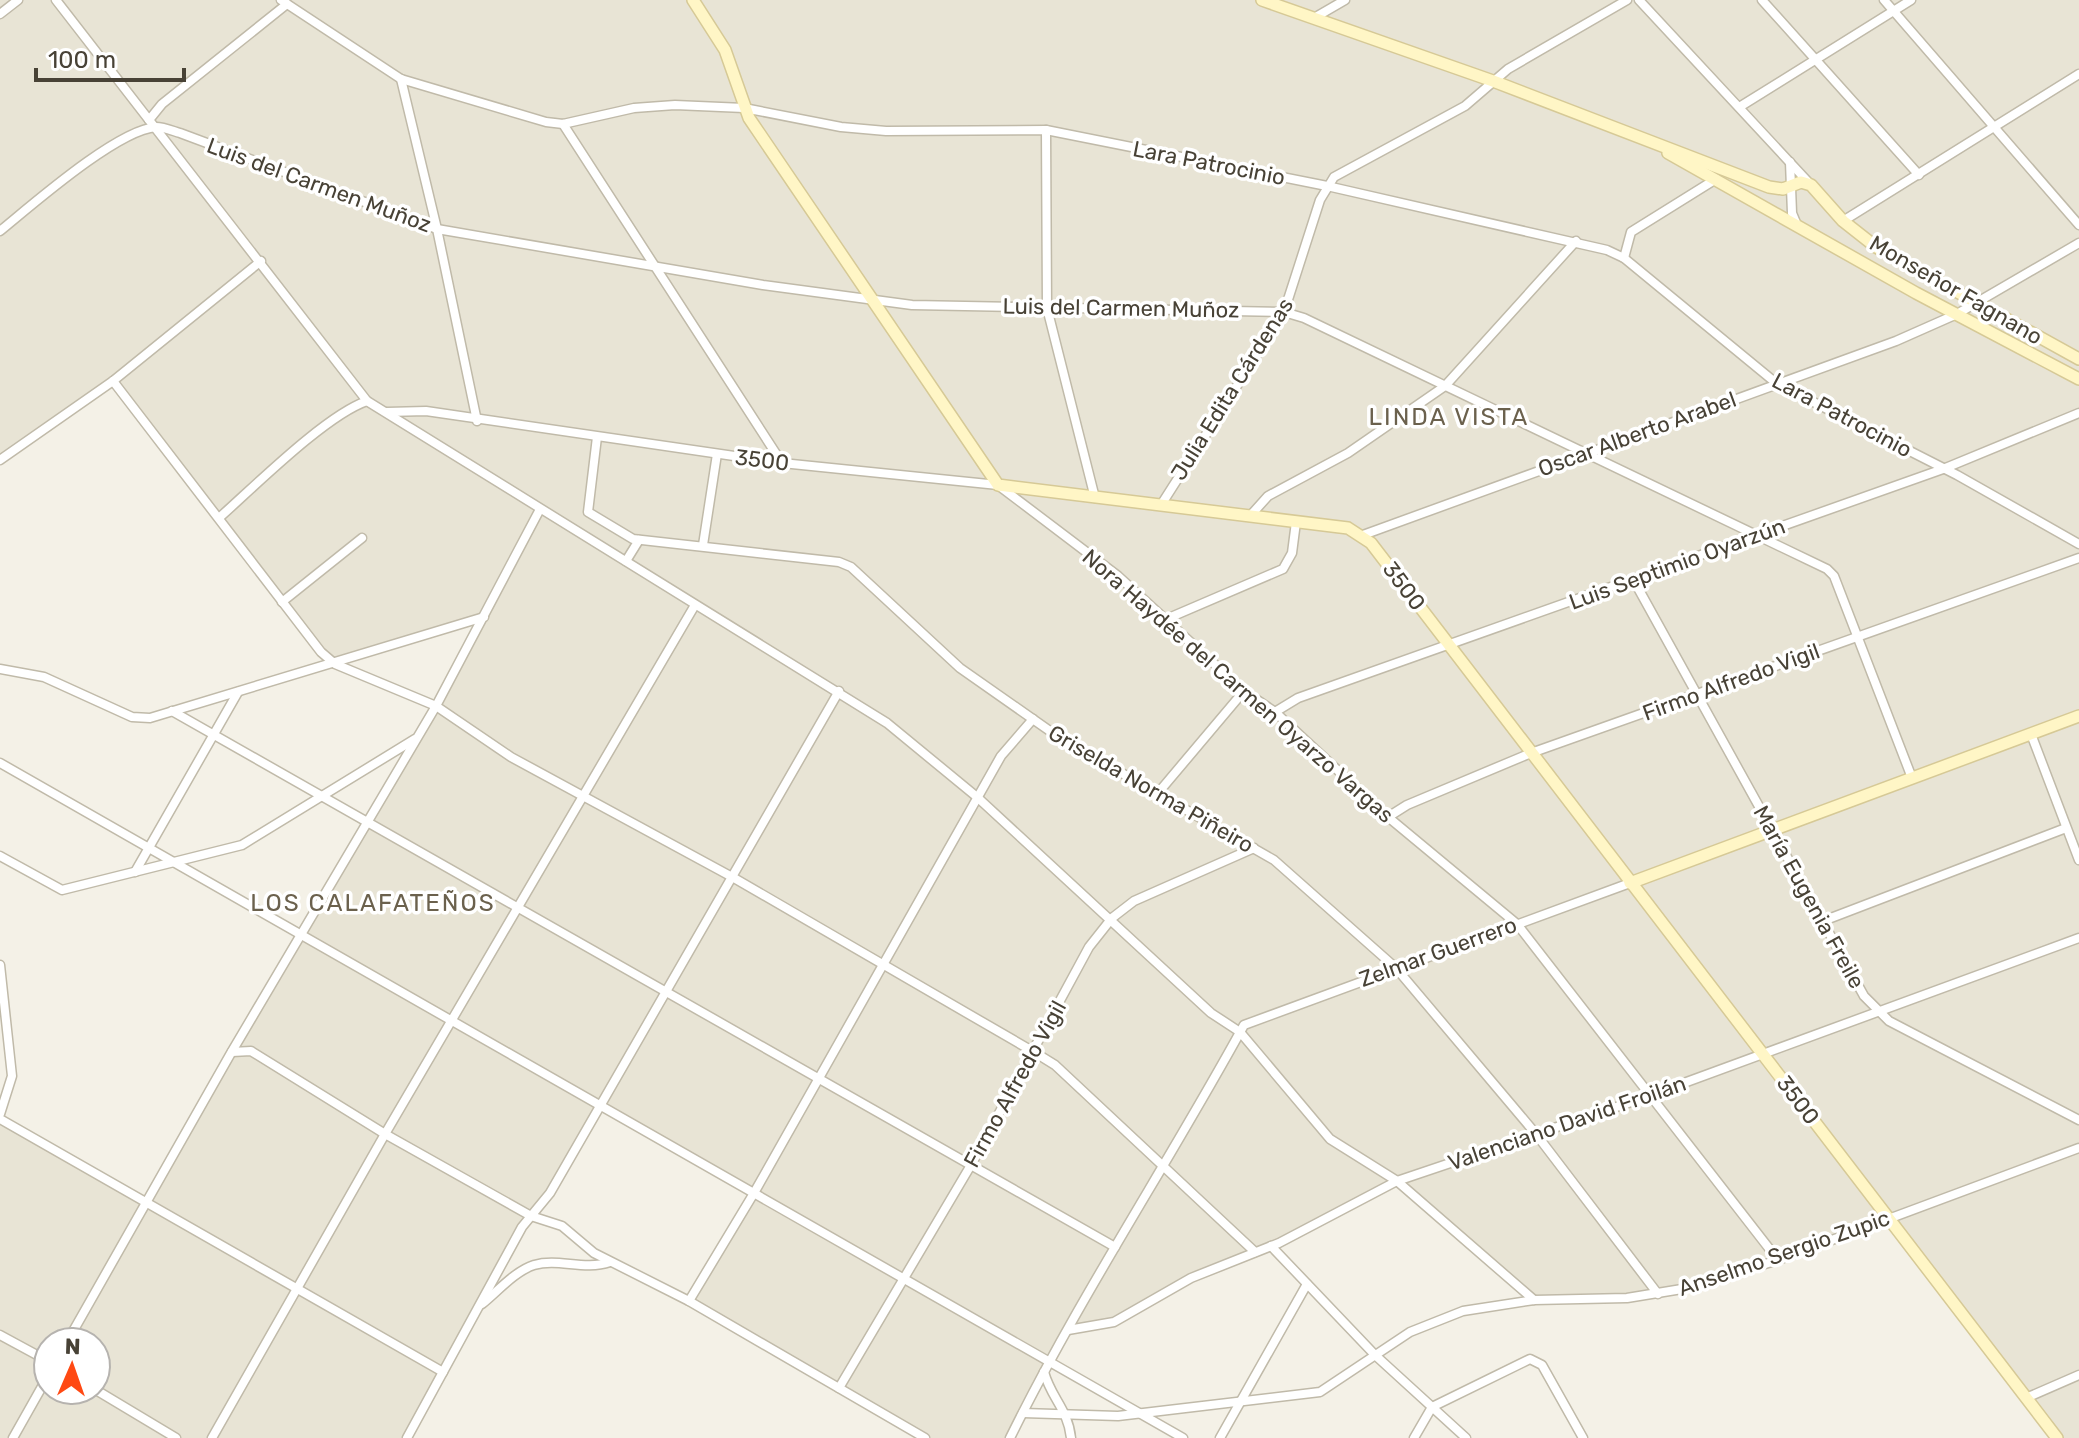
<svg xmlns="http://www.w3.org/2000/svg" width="2079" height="1438" font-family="Rubik,sans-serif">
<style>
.residential{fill:#e8e4d5;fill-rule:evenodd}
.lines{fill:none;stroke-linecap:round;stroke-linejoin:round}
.street-casing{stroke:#c0baa9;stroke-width:11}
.secondary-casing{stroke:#d6c996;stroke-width:14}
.street{stroke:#fff;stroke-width:8}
.secondary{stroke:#fff6c6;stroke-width:11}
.labels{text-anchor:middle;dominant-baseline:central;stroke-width:7;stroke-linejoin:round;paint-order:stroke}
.street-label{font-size:22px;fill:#484236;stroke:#fff}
.neighbourhood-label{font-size:24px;letter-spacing:2px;fill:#6b614d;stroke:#fff}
</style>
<rect width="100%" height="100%" fill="#f4f1e7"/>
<path class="residential" d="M0,0H2079V1438H2057L1888,1219L1778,1260L1658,1294L1534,1300L1397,1181L1329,1217L1217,1265L1114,1322L1068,1330L1010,1438H925L689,1301L754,1193L599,1107L550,1193L522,1228L407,1438H0V1119L145,1204L484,618L335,664L113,381L0,460ZM48,1342H96V1390H48Z"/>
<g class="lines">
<defs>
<g id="street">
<polyline points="56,0 367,401 887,723 977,797 1211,1013 1240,1032 1330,1139 1397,1181 1534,1300"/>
<polyline points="281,0 401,79 546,122 563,124 634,108 675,105 744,108 841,127 886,131 1046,130 1327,186 1607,250 1624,258 1776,383 1957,475 2079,544"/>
<polyline points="1639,0 1810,184"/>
<polyline points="1762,0 1919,175"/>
<polyline points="1884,0 2079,225"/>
<polyline points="0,14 18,0"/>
<polyline points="1314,18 1345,0"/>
<polyline points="401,79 437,229 477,421"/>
<polyline points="1741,106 1911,0"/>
<polyline points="149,120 162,104 287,4"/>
<polyline points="563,124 782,463"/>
<polyline points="1046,130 1047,308 1095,498"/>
<polyline points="1790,162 1792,213 1797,225"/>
<polyline points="1843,221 2079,74"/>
<path d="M0,231C32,205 117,130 156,127C164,127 173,131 180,133L437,229L763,285L912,305L1284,312L1304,318L1827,569L1834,576L1912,778"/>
<polyline points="1624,258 1631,232 1716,179"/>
<polyline points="113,381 321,652 335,664 436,706 511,757 734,878 1034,1052 1055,1065 1255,1252"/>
<polyline points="387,412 426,411 782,463 998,485 1118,576 1244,691 1275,712 1388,817 1517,924 1778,1260"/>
<polyline points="597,437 588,512 633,539 839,562 851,567 960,668 1057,736 1274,860 1396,968 1536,1134 1658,1294"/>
<polyline points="0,460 113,381 261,261"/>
<polyline points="1161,505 1284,312 1320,200 1334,177 1465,106 1508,69 1627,0"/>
<polyline points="1250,516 1268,496 1348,453 1445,386 1576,241"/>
<path d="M220,517C255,486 326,415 367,401"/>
<polyline points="1363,535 1896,341 1957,314 2079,243"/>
<polyline points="703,545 717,454"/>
<polyline points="626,561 639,540"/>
<polyline points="1633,579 1864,996 1889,1021 2079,1120"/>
<polyline points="282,602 362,538"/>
<polyline points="1164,620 1283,569 1292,553 1296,522"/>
<polyline points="0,669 44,677 132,717 150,718 484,617"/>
<polyline points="172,711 1115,1247"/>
<polyline points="1275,712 1298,698 1943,469 2079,413"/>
<polyline points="2031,734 2079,860"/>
<polyline points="0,763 1183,1438"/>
<polyline points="1158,793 1244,691"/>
<polyline points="1388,817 1407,805 1531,753 2079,558"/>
<polyline points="0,856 62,890 242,845 415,739"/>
<polyline points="135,872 238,692"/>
<polyline points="1823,921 2066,828"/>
<polyline points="0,965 12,1076 0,1114"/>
<polyline points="232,1052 251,1051 385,1134 531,1216 562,1226 594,1253 689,1301 925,1438"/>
<polyline points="0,1119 443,1372"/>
<polyline points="1271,1246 1375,1355 1466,1438"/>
<polyline points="689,1301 754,1193 1001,756 1033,719"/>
<path d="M482,1304C497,1292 515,1271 534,1265C559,1258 584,1271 610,1262"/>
<polyline points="1068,1330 1114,1322 1191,1278 1279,1243 1397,1181 1643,1098 2079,938"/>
<polyline points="0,1335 48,1361"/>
<polyline points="67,1342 231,1053 436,706 539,511"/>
<path d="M1044,1372C1051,1398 1068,1409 1071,1438"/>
<polyline points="839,1388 971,1165 1089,947 1112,918 1134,901 1254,848"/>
<polyline points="96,1390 176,1438"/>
<polyline points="2026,1398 2079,1375"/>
<polyline points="1023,1413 1118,1416 1320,1392 1410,1332 1463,1311 1534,1300 1627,1298 1688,1288 1778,1260 2079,1148"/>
<polyline points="13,1438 48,1376"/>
<polyline points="212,1438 385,1134 695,605"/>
<polyline points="407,1438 522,1227 550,1193 839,691"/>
<path d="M1010,1438C1080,1296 1168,1164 1244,1025L1630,883"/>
<polyline points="1220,1438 1307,1284"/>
<polyline points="1414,1438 1432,1407 1530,1359 1542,1365 1583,1438"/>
</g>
<g id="secondary">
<polyline points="693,0 725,50 749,118 998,485 1348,528 1371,543 2057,1438"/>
<polyline points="1262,0 1493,81 1769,187 1783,189 1801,182 1811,185 1843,221 1876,247 2079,359"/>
<polyline points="1668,153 1916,293 2079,379"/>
<polyline points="1630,883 2079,716"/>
</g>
</defs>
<use href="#street" class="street-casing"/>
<use href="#secondary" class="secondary-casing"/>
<use href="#street" class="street"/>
<use href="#secondary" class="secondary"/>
</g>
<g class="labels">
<g class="street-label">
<text transform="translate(1209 163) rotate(11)">Lara Patrocinio</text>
<text transform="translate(319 185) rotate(20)">Luis del Carmen Muñoz</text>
<text transform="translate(1956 290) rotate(30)">Monseñor Fagnano</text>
<text transform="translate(1121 308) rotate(1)">Luis del Carmen Muñoz</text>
<text transform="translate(1232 389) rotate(-58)">Julia Edita Cárdenas</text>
<text transform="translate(1842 415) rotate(28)">Lara Patrocinio</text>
<text transform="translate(1637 434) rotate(-20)">Oscar Alberto Arabel</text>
<text transform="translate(762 460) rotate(7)">3500</text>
<text transform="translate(1677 564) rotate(-20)">Luis Septimio Oyarzún</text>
<text transform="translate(1404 586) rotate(53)">3500</text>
<text transform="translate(1731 682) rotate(-20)">Firmo Alfredo Vigil</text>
<text transform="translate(1238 686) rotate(41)">Nora Haydée del Carmen Oyarzo Vargas</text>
<text transform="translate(1151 789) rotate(30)">Griselda Norma Piñeiro</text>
<text transform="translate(1809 897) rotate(61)">María Eugenia Freile</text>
<text transform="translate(1438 952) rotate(-20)">Zelmar Guerrero</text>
<text transform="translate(1015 1084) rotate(-61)">Firmo Alfredo Vigil</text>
<text transform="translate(1798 1100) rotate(53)">3500</text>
<text transform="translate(1567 1123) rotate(-19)">Valenciano David Froilán</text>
<text transform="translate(1784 1253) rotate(-19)">Anselmo Sergio Zupic</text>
</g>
<g class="neighbourhood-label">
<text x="1449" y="417">LINDA VISTA</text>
<text x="373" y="903">LOS CALAFATEÑOS</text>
</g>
</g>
<g transform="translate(72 1366) rotate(2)"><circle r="38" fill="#ffffff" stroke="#b6b3af" stroke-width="2"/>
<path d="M0-6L14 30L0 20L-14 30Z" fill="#ff4913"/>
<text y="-12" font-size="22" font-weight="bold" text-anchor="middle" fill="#484236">N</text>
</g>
<path d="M36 68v12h148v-12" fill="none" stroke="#484236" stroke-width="4"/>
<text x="48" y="68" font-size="24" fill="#484236" stroke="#ffffff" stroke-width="6" paint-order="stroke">100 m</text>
</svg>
